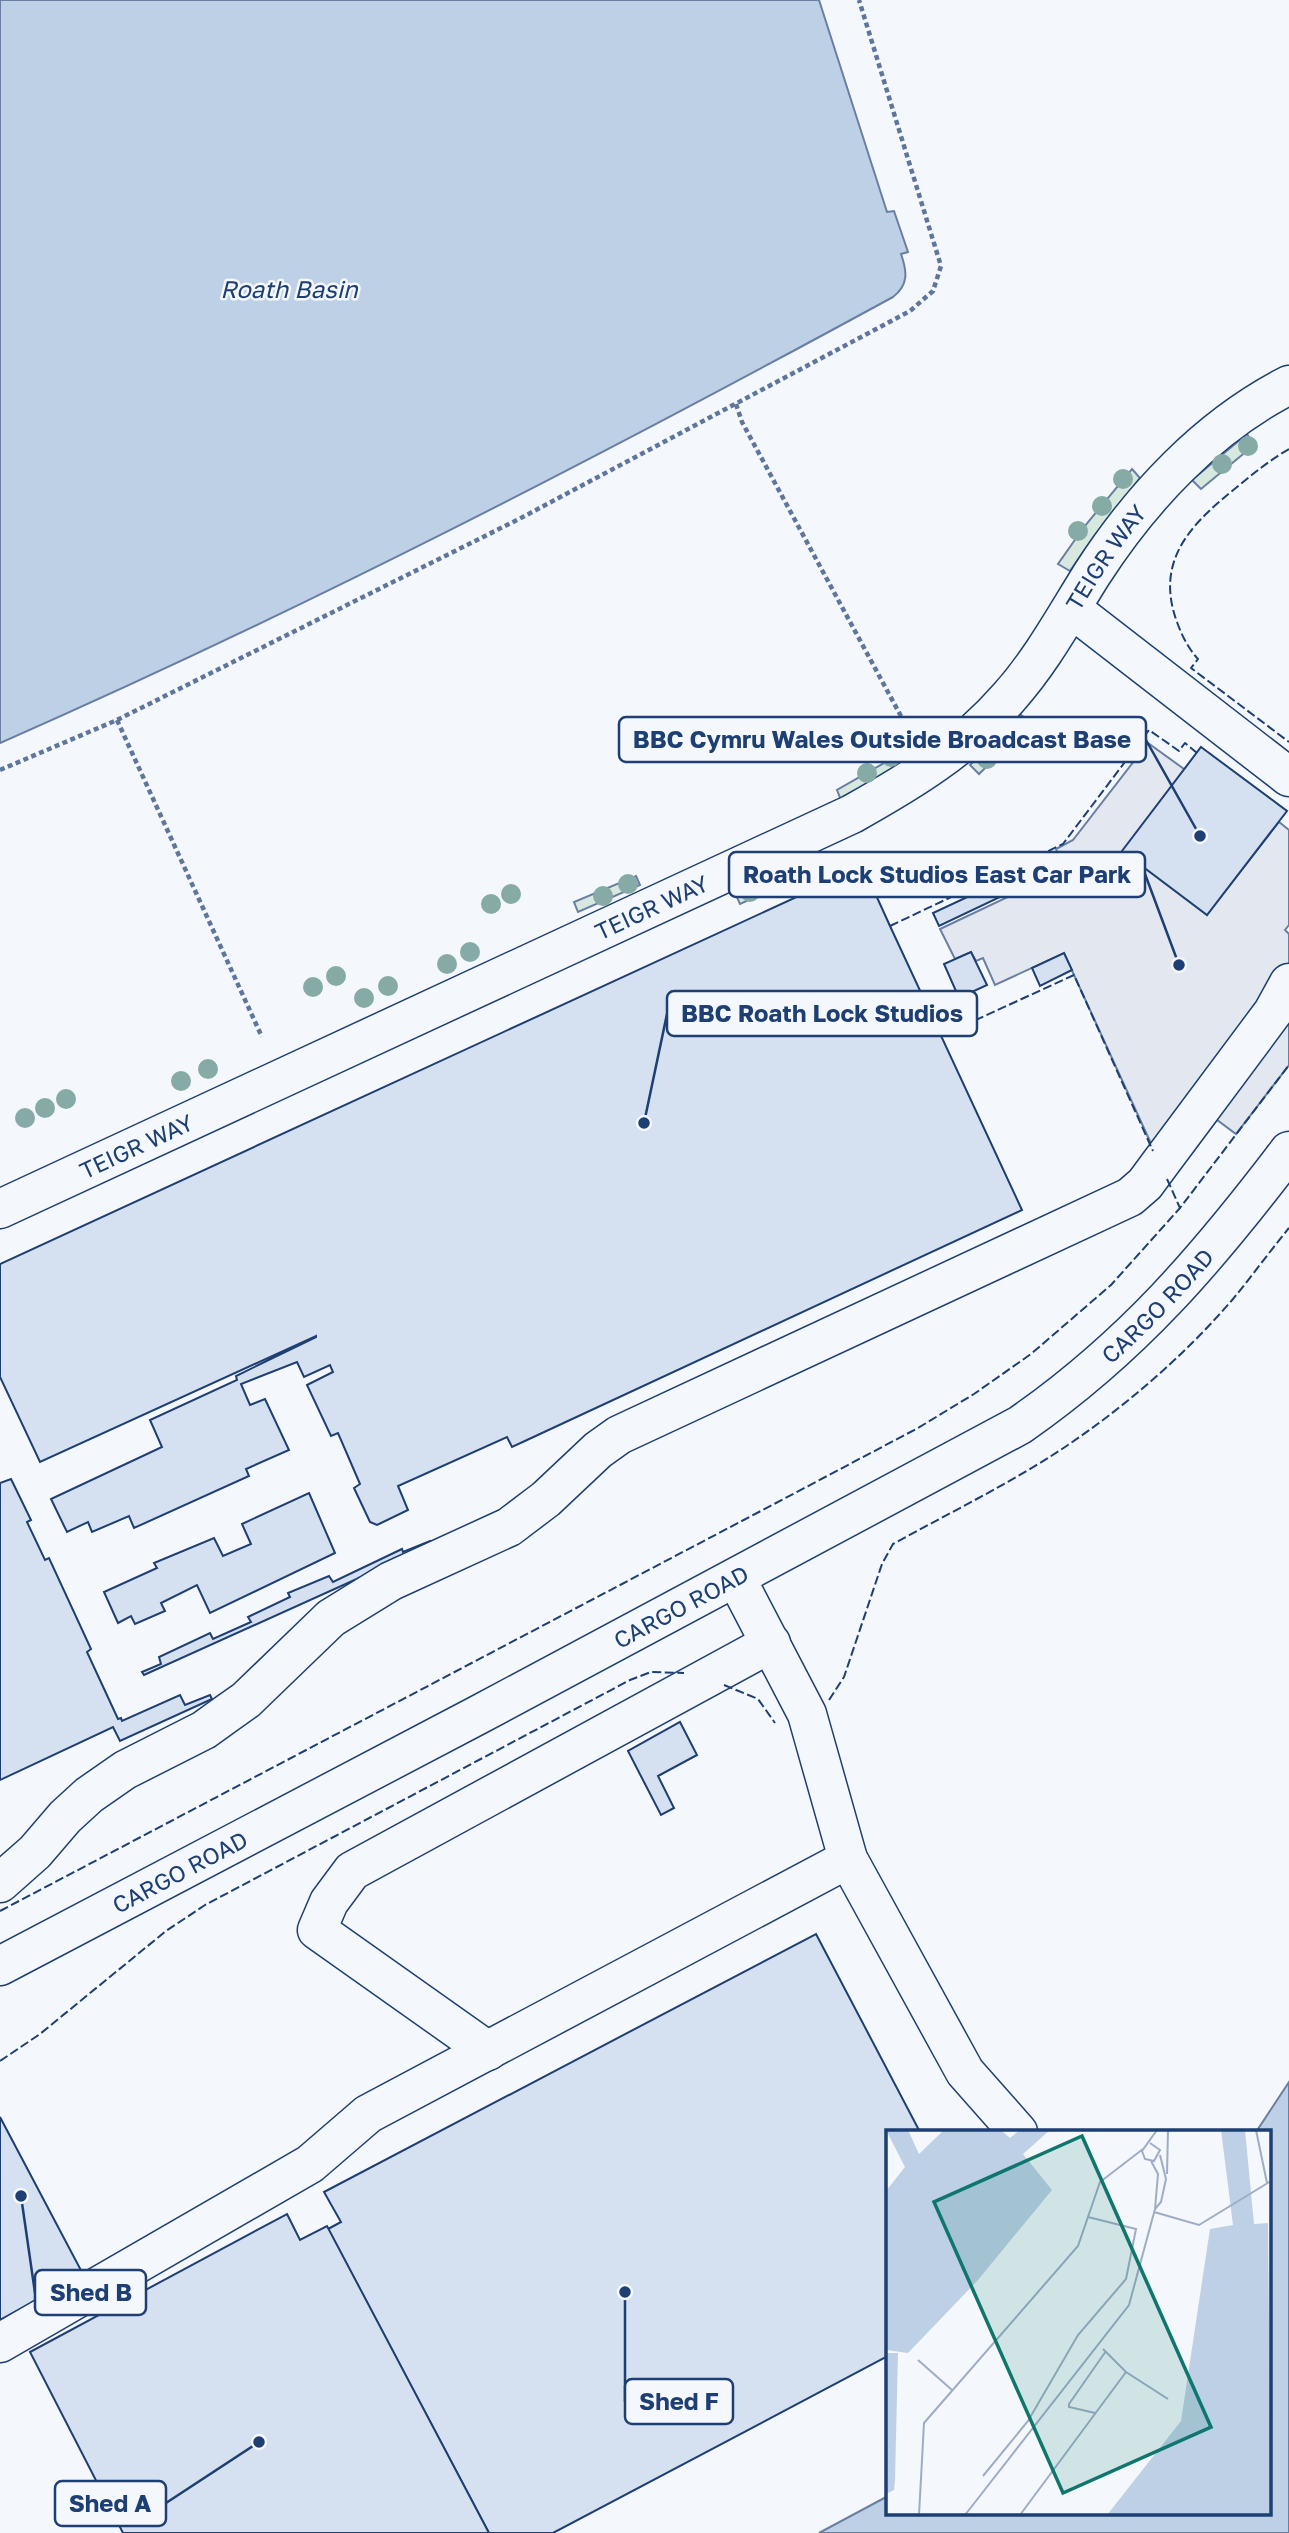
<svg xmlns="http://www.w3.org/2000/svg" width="1289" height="2533" font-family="'Golos Text',sans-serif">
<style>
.green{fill:#d7e8df;stroke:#687fa3;stroke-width:2}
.parking{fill:#e3e8f0;stroke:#687fa3;stroke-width:2}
.water{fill:#bed0e5;stroke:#687fa3;stroke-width:2}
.building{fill:#d5e0f0;stroke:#1d3f73;stroke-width:2}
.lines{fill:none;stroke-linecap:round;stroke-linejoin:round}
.minor-casing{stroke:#1d3f73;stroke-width:41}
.path{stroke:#5e769c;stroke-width:4.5;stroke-dasharray:5 3.5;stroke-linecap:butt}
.minor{stroke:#f4f7fb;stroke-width:38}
.fence{stroke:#1d3f73;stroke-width:2;stroke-dasharray:9 3.5;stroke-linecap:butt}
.tree{fill:#86aba6}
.labels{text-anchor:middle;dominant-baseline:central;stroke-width:5;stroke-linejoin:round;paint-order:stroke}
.street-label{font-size:23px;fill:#1d3f73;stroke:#f4f7fb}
.water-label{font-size:24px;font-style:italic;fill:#1d3f73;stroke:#f4f7fb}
.inset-road{fill:none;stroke:#9eadc5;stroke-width:2}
.view{fill:#0f766e;fill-opacity:0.15;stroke:#0f766e;stroke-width:3.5}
.inset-edge{fill:none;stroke:#1d3f73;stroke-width:3.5}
.leader{fill:none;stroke:#1d3f73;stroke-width:2.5}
.callout-dot{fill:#1d3f73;stroke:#f4f7fb;stroke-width:2.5}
.callout{fill:#f4f7fb;stroke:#1d3f73;stroke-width:2.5}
.callout-label{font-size:24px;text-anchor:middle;font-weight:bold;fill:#1d3f73}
</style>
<rect width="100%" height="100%" fill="#f4f7fb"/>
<g class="green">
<polygon points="1247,434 1254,445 1201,489 1192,480"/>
<polygon points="1132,469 1140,478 1094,536 1070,571 1058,564 1084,527"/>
<polygon points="1020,714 1031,723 979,774 970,765"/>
<polygon points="898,755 905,765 841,800 837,790"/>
<polygon points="810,858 815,870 740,904 735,893"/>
<polygon points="636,876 640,885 578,912 574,902"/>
</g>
<polygon class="parking" points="1148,743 1184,769 1207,914 1279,822 1289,830 1289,925 1285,930 1289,934 1289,1065 1236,1134 1217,1120 1169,1183 1064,953 995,985 983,958 976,961 971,952 955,959 940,929 1065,870 1056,849 1073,840"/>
<g class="water">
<path d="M0,0H819L887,212L894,211L908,252L901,254C907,271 909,285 893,297C601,456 305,609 0,743Z"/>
<polygon points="1289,2082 1289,2533 819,2533 888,2496 888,2514 1270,2514 1270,2132 1256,2132"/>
</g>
<g class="building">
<polygon points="1201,747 1287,811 1207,915 1122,851"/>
<polygon points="1055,856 1061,868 939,926 933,913"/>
<polygon points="866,865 874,882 870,882 890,926 1022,1210 527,1440 512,1447 507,1437 398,1486 408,1510 377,1525 370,1522 354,1488 360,1484 338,1433 331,1436 307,1385 333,1372 330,1365 304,1377 297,1362 241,1384 250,1405 265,1399 289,1450 246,1469 249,1476 134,1528 129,1516 92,1532 88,1522 67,1532 51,1499 162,1447 150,1420 237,1380 236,1376 316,1337 316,1336 40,1462 0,1377 0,1264"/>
<polygon points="971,952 987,985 959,998 944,964"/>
<polygon points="1064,953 1072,970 1040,986 1032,968"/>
<polygon points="11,1479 31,1520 27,1522 45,1560 49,1558 91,1649 87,1652 118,1719 121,1718 122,1721 180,1695 185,1705 210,1695 212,1699 120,1741 113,1727 0,1780 0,1483"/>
<polygon points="309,1493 335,1553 210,1613 197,1585 161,1603 165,1611 135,1624 131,1616 118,1623 104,1592 157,1568 154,1563 214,1538 223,1556 251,1544 242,1524"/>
<polygon points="430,1541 432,1545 144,1675 142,1672 161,1664 159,1657 210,1633 213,1639 251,1622 248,1617 290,1597 288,1593 329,1576 333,1582 402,1549 403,1552"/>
<polygon points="680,1722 697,1755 658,1776 674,1808 661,1815 628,1751"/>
<polygon points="816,1934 920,2132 888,2132 888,2356 553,2533 489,2533 328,2229 341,2222 324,2192"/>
<polygon points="0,2117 84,2276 0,2320"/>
<polygon points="287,2214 300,2240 327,2226 489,2533 123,2533 30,2352"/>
</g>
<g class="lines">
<defs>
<g id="minor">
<polyline points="1072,609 1289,777"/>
<path id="s1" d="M0,1209L852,814C911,781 964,749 1009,697C1042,660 1065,617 1092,574C1141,498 1207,427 1289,385"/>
<polyline points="736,1578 807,1714 848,1859 965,2072 1018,2132"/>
<polyline points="0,1883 35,1852 65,1817 89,1795 125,1770 204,1730 229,1712 246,1700 331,1618 391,1581 509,1527 546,1499 598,1450 619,1435 1130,1197 1145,1184 1159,1165 1273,1012 1289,983"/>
<path id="s2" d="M0,1966L478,1715L1020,1425C1132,1347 1207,1259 1289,1151"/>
<polyline points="488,2051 317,1930 329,1902 352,1871 771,1643"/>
<polyline points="0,2343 310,2164 368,2114 848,1859"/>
</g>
</defs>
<use href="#minor" class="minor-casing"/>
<g class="path">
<polyline points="736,404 742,422 909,731"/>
<polyline points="117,720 262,1037"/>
<polyline points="0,770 117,720 519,519 910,311 933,291 941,266 859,0"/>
</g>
<use href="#minor" class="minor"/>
<g class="fence">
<path d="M1289,449C1270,460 1254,473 1237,487C1192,523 1154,560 1177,622C1182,636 1188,648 1198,659L1191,668L1289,742"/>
<polyline points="890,926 1063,844 1149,730 1179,751 1185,743 1197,753"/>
<polyline points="941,1036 1074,975 1153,1151"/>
<polyline points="1167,1179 1180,1208"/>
<polyline points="724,1685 758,1699 775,1723"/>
<path d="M829,1700L844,1677L882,1564L893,1544C951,1512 1011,1483 1065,1447C1126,1406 1185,1355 1233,1299C1252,1276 1270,1251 1289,1228"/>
<polyline points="0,1911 776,1503 918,1428 974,1394 1031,1354 1111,1285 1180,1208 1289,1065"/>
<polyline points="0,2061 40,2034 166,1931 205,1905 630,1680 651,1672 684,1673"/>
</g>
</g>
<g class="tree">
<circle cx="1248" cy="446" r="10"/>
<circle cx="1222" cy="464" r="10"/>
<circle cx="1123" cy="479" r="10"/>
<circle cx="1102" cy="506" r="10"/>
<circle cx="1078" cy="531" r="10"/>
<circle cx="891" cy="757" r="10"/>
<circle cx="987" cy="759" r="10"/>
<circle cx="867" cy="773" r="10"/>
<circle cx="628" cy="884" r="10"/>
<circle cx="750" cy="892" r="10"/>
<circle cx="511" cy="894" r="10"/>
<circle cx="603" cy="896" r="10"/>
<circle cx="491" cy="904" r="10"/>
<circle cx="470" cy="952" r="10"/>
<circle cx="447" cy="964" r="10"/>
<circle cx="336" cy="976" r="10"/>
<circle cx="388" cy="986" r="10"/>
<circle cx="313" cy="987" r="10"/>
<circle cx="364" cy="998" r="10"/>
<circle cx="208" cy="1069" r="10"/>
<circle cx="181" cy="1081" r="10"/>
<circle cx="66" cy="1099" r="10"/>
<circle cx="45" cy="1108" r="10"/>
<circle cx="25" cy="1118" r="10"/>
</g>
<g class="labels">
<g class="street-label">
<text stroke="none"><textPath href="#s1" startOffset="1306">TEIGR WAY</textPath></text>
<text stroke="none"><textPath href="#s1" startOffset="718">TEIGR WAY</textPath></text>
<text stroke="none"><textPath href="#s1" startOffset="150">TEIGR WAY</textPath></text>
<text stroke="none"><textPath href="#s2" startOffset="1337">CARGO ROAD</textPath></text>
<text stroke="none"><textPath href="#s2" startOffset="770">CARGO ROAD</textPath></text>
<text stroke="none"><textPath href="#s2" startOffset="203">CARGO ROAD</textPath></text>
</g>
<g class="water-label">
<text x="289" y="288">Roath Basin</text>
</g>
</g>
<g transform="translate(886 2130)">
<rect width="385" height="385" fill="#f4f7fb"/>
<path d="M0,0H22L33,24L58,0H115L124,8L134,0H164L137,24L166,60L92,150L22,223L0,220V61L19,37ZM335,0H359L368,94L382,93L385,385H221L295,291L324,99L347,95ZM0,223H12L9,350L8,360L0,364Z" fill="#bed0e5"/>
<path class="inset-road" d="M370,0L381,53M264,13L274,20L268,31L259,29L256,21L271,0M281,44L282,0M269,79L275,72L280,49L274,25M268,82L313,95L385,51M217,219L240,242L282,269M32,230L66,260M209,283L183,277V274L220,221M97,346L142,291L192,205L240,149L250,99L202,87M33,385L38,293L192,116L214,52L257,19M79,385L243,175L269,79L272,44L265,31M134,385L240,242"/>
<path class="view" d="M196,6L325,297L177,363L48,72Z"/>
<rect width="385" height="385" class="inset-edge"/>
</g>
<path class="leader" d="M1200 836L1146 740M1179 965L1145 874M644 1123L667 1014M21 2196L35 2293M625 2292L625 2402M259 2442L166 2503"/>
<g class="callout-dot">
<circle cx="1200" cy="836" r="7"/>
<circle cx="1179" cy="965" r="7"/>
<circle cx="644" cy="1123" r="7"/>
<circle cx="21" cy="2196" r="7"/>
<circle cx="625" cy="2292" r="7"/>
<circle cx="259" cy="2442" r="7"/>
</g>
<g class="callout">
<rect x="619" y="717" width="527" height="45" rx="7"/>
<rect x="729" y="852" width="416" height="45" rx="7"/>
<rect x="667" y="991" width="310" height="45" rx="7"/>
<rect x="35" y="2270" width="111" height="45" rx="7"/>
<rect x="625" y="2379" width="108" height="45" rx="7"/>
<rect x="55" y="2481" width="111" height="45" rx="7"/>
</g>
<g class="callout-label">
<text x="882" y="748">BBC Cymru Wales Outside Broadcast Base</text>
<text x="937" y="883">Roath Lock Studios East Car Park</text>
<text x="822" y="1022">BBC Roath Lock Studios</text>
<text x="91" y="2301">Shed B</text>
<text x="679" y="2410">Shed F</text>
<text x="110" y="2512">Shed A</text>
</g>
</svg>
